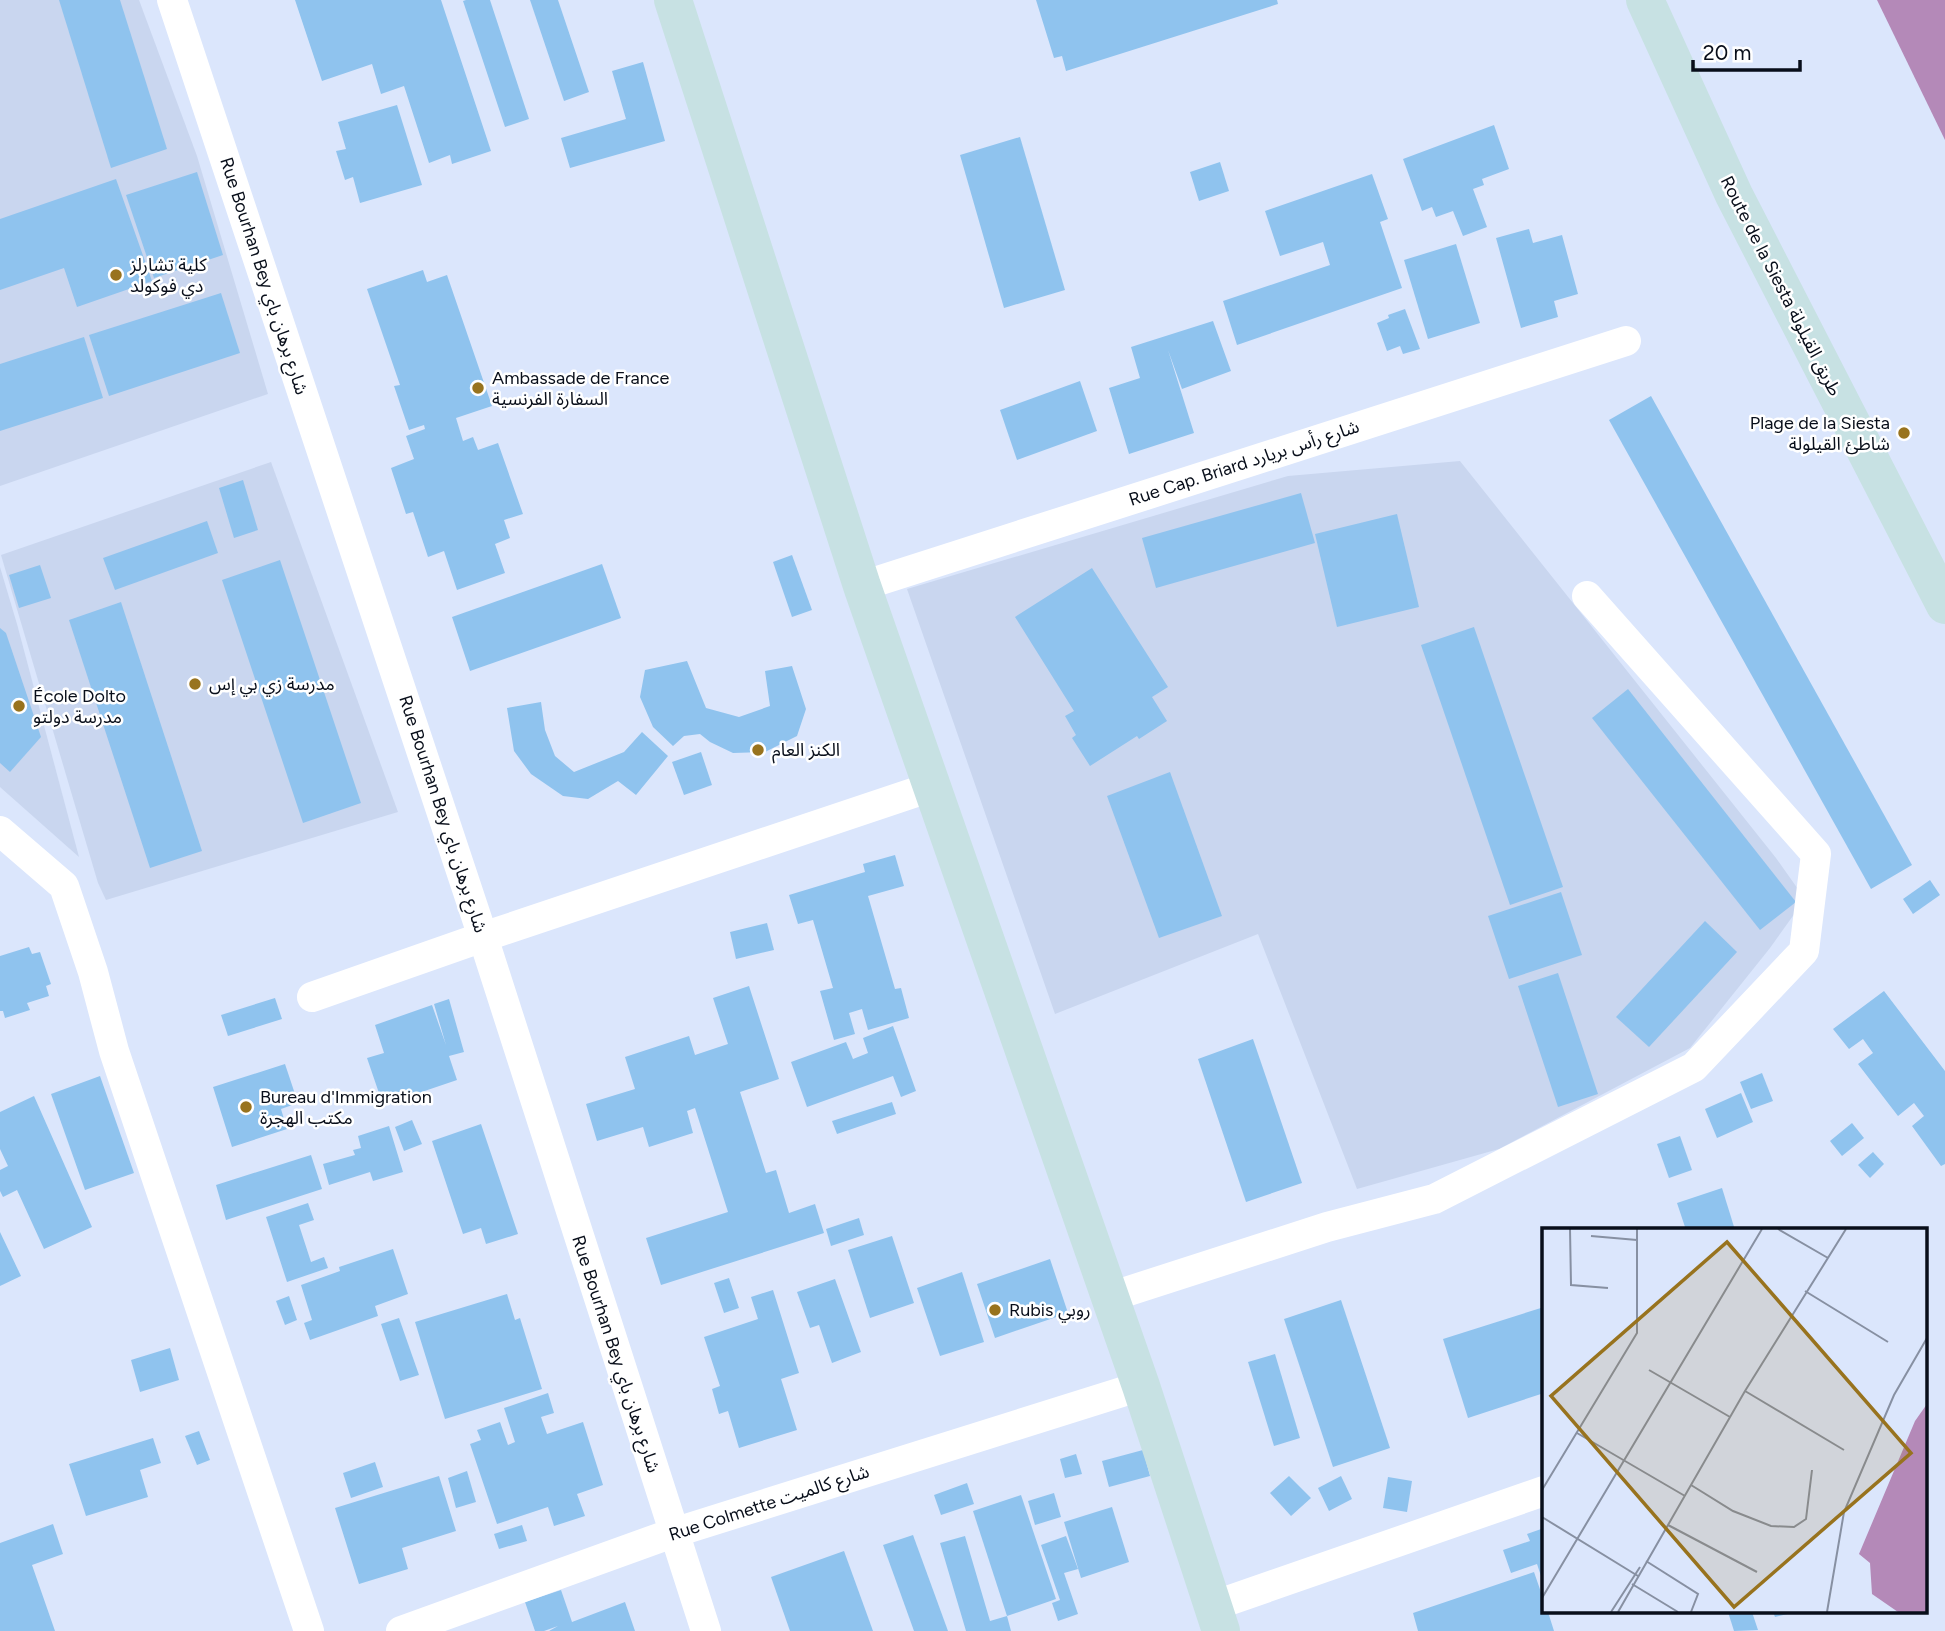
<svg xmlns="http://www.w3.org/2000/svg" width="1945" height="1631" font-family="Figtree,'Noto Sans Arabic',sans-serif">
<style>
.built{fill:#c9d6ef}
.water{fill:#b489b8}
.building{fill:#8fc3ee}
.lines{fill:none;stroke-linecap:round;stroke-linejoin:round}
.street{stroke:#fff;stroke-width:30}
.secondary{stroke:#c7e1e3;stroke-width:38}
.poi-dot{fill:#98731e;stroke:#fff;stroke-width:2.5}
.labels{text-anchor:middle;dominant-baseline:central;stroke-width:5;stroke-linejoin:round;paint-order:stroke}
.poi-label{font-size:18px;fill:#080e1a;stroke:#fff;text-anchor:start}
.street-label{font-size:18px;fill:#080e1a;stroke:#fff}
.inset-road{fill:none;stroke:#8790a2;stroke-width:2}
.view{fill:#98731e;fill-opacity:0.15;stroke:#98731e;stroke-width:3.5}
.inset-edge{fill:none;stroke:#080e1a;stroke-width:3.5}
</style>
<rect width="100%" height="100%" fill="#dbe6fc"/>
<g class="built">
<polygon points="0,0 139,0 197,156 268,394 0,486"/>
<polygon points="1460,461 1776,858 1805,899 1770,948 1690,1048 1499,1149 1357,1189 1258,934 1055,1014 907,589 1288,476"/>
<polygon points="271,462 398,812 106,900 98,883 1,555"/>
<polygon points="0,567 17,624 79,857 0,787"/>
</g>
<polygon class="water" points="1877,0 1945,0 1945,140"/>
<g class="building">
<polygon points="59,0 120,0 167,149 111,168"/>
<polygon points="295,0 441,0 491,151 452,164 450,155 429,163 404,86 381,94 372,64 322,81"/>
<polygon points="466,0 490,0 529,119 505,127 463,1"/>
<polygon points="530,0 558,0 589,92 564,101"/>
<polygon points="1036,0 1277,0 1278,4 1066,71 1062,56 1054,58"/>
<polygon points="643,62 665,141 570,168 561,138 626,119 612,71"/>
<polygon points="397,105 422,185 360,203 353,177 345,180 336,151 346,149 338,122"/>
<polygon points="1494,125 1509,169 1482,179 1484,185 1473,189 1487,227 1463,236 1453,211 1436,217 1432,207 1422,211 1403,159"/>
<polygon points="1020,137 1065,290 1004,308 960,155"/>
<polygon points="1220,162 1229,191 1199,201 1190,172"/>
<polygon points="197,172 223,255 154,278 126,195"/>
<polygon points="1372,174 1388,219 1380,222 1402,288 1237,345 1223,301 1330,265 1323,242 1280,256 1265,211"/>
<polygon points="116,179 152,281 77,307 64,268 0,290 0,219"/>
<polygon points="1529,229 1533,243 1562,235 1578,294 1554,301 1558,317 1521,328 1496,238"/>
<polygon points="1456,244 1480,323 1428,339 1404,260"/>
<polygon points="423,270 427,282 447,275 492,406 456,418 463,441 473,437 478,450 498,443 523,514 504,520 510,538 495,544 505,573 457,590 444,551 428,557 413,512 406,514 391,468 414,459 406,436 425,429 424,425 409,430 394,386 400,385 367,289"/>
<polygon points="221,293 240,353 109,396 89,335"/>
<polygon points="1405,309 1420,349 1403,354 1400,346 1387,351 1377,323 1389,318 1388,315"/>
<polygon points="1213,321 1231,371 1182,389 1168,350 1194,433 1129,454 1109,388 1140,378 1131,347"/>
<polygon points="84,337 103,398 0,431 0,364"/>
<polygon points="1080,381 1097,431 1017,460 1000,410"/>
<polygon points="1651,396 1912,865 1871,889 1609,420"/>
<polygon points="243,480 258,530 234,538 219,488"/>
<polygon points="1301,493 1315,543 1156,588 1142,538"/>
<polygon points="1397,514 1419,607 1337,627 1315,534"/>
<polygon points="207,521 218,553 115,590 103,558"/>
<polygon points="792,555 812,610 792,617 773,562"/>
<polygon points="280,560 361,803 303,823 222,580"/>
<polygon points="602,564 621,618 470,671 452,617"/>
<polygon points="40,565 51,598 19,608 9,575"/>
<polygon points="1092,568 1168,687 1152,697 1167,721 1139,739 1137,736 1090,766 1072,738 1076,735 1065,716 1074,711 1015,617"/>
<polygon points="121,602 202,851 150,868 69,620"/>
<polygon points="1474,627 1563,887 1510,905 1421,645"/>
<polygon points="0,628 6,633 41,737 10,772 0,763"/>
<polygon points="687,661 706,708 739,717 770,706 765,671 792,666 806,709 797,736 765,752 733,753 710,742 700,734 684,736 673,746 653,727 640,697 645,670"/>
<polygon points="1628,689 1796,902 1760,930 1592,718"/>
<polygon points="541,702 545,730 555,756 574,772 624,752 642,732 668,756 636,795 618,781 588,799 563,796 531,774 514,751 507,708"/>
<polygon points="701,752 712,785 684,795 672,762"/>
<polygon points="1170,772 1222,916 1159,938 1107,796"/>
<polygon points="895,855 904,886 868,896 895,989 901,988 909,1018 868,1030 862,1009 849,1013 855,1034 834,1040 820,991 833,988 813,920 798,924 789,895 865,872 863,864"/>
<polygon points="1930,880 1940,895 1913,914 1903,899"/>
<polygon points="1561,892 1582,955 1509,979 1488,916"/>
<polygon points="1705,921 1737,952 1649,1047 1616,1017"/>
<polygon points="767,923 774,950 736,959 730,932"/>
<polygon points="29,947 32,954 40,952 51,984 46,986 49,996 27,1003 30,1010 5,1018 3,1011 0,1011 0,956"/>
<polygon points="1558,973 1598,1094 1558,1107 1518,986"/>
<polygon points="749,986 779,1079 740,1092 766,1173 776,1170 789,1213 815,1204 824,1233 661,1285 646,1238 728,1212 695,1108 687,1111 693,1133 649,1147 643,1127 597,1141 586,1104 635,1089 625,1057 689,1036 695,1055 728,1044 713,998"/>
<polygon points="1884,991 1945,1071 1945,1164 1941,1166 1912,1126 1924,1116 1914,1103 1898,1116 1858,1064 1873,1053 1863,1039 1849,1049 1833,1029"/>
<polygon points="275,998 282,1019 228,1036 221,1015"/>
<polygon points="449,999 464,1052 449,1056 457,1080 398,1100 396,1094 381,1099 367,1058 384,1053 375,1025 432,1005 446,1045 434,1004"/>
<polygon points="893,1026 916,1091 901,1097 893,1076 807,1107 791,1062 846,1042 853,1059 868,1053 863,1038"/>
<polygon points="1253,1039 1302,1183 1246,1202 1198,1059"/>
<polygon points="285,1064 298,1103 281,1109 287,1129 232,1147 213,1087"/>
<polygon points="1762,1073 1773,1101 1751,1109 1740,1082"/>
<polygon points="100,1076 134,1173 85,1190 51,1094"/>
<polygon points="1741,1093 1753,1122 1717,1138 1705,1109"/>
<polygon points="34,1096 92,1227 44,1249 17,1190 3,1197 0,1191 0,1170 8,1166 0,1149 0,1112"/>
<polygon points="892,1102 896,1114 837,1134 832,1121"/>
<polygon points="412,1120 422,1144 404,1151 395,1127"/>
<polygon points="1852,1123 1864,1138 1842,1156 1830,1141"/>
<polygon points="481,1124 518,1234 486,1244 481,1228 463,1234 432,1141"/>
<polygon points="389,1126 403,1172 373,1181 370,1172 329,1185 323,1164 355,1155 353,1150 361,1148 358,1136"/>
<polygon points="1680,1136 1692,1170 1669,1178 1657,1144"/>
<polygon points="1873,1152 1884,1164 1870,1178 1858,1165"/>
<polygon points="311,1155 322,1189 226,1220 216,1185"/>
<polygon points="1722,1188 1735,1230 1686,1230 1677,1203"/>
<polygon points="308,1203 314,1220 299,1225 311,1262 324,1257 328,1268 287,1282 266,1217"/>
<polygon points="859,1218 864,1235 831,1246 826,1229"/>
<polygon points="0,1232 21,1276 0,1286"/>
<polygon points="892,1236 914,1303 870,1318 848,1250"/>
<polygon points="393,1249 408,1294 375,1306 378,1316 310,1340 304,1323 312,1320 301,1285 340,1271 339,1267"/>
<polygon points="1050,1259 1068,1313 995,1338 977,1284"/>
<polygon points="962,1272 984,1342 940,1356 917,1288"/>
<polygon points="729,1278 739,1308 724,1313 714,1283"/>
<polygon points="835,1279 861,1352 832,1363 819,1325 810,1328 797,1292"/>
<polygon points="773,1290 799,1373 781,1379 797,1430 739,1448 728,1411 719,1414 712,1389 720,1386 704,1337 758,1319 751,1297"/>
<polygon points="507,1294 515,1320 520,1318 542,1389 445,1419 415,1322"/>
<polygon points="289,1296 297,1320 285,1325 276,1301"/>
<polygon points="1341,1300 1390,1448 1333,1467 1284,1319"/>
<polygon points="1544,1307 1544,1393 1468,1418 1443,1339"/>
<polygon points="399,1318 419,1375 400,1381 381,1324"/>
<polygon points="170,1348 179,1380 140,1392 131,1360"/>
<polygon points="1275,1354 1300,1438 1274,1446 1248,1362"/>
<polygon points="548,1393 554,1413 541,1417 547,1434 583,1422 603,1485 577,1494 585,1516 554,1526 548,1507 497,1524 470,1444 481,1440 477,1430 500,1422 508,1445 515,1442 504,1408"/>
<polygon points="199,1431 210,1460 197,1465 185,1436"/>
<polygon points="153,1438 161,1463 140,1470 148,1497 86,1516 69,1464"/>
<polygon points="1143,1450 1150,1476 1109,1487 1102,1461"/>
<polygon points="1076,1454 1082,1474 1065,1478 1060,1459"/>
<polygon points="375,1462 383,1487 351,1498 343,1473"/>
<polygon points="467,1471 476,1502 456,1508 448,1478"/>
<polygon points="439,1476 456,1531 402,1548 408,1569 359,1584 335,1508"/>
<polygon points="1289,1476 1311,1498 1291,1516 1270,1493"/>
<polygon points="1341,1476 1352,1499 1329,1511 1318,1488"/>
<polygon points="1388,1477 1412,1481 1407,1512 1383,1508"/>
<polygon points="967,1483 974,1504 941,1515 934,1495"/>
<polygon points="1054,1493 1061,1517 1035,1525 1028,1501"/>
<polygon points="1021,1495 1056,1599 1007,1616 973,1511"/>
<polygon points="1112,1507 1129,1562 1081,1578 1064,1522"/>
<polygon points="53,1524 63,1554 32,1565 55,1631 0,1631 0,1543"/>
<polygon points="522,1525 527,1541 499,1549 494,1534"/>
<polygon points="1544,1528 1544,1585 1537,1564 1511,1573 1503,1550 1530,1541 1527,1534"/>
<polygon points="913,1535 948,1631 914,1631 883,1545"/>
<polygon points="965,1536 990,1621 1007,1616 1011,1631 966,1631 940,1543"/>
<polygon points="1066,1536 1078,1569 1064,1573 1078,1614 1058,1621 1052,1603 1060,1600 1041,1545"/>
<polygon points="844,1551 873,1631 790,1631 771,1577"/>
<polygon points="1534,1572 1544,1601 1544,1612 1548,1612 1554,1631 1418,1631 1413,1613"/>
<polygon points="561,1590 572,1622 625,1602 635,1631 549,1631 558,1626 544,1631 535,1631 525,1602"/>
<polygon points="1728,1612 1752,1612 1758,1630 1734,1631"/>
<polygon points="1773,1612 1792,1612 1792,1613 1775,1617"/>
</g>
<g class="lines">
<g class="street">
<polyline points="172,0 483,937 706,1631"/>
<polyline points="862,586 1626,341"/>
<polyline points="0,831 64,886 93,972 114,1051 309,1631"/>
<polyline points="312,997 483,937 931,787"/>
<polyline points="1110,1297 1327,1227 1434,1199 1694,1067 1804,951 1816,854 1587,596"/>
<polyline points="1213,1606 1544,1491"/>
<polyline points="401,1631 673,1533 1141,1386"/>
</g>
<g class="secondary">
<polyline points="673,0 862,586 1141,1386 1221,1631"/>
<polyline points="1645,0 1734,195 1945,605"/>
</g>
</g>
<g class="poi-dot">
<circle cx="116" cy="275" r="7"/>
<circle cx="478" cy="388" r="7"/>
<circle cx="1904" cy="433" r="7"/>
<circle cx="195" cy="684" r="7"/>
<circle cx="19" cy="706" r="7"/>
<circle cx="758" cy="750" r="7"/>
<circle cx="246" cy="1107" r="7"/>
<circle cx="995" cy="1310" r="7"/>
</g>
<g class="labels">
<g class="poi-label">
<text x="130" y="265">كلية تشارلز<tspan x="130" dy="21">دي فوكولد</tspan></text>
<text x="492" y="378">Ambassade de France<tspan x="492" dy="21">السفارة الفرنسية</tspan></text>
<text x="1890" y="423" text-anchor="end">Plage de la Siesta<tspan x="1890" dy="21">شاطئ القيلولة</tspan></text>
<text x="209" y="684">مدرسة زي بي إس</text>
<text x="33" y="696">École Dolto<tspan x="33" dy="21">مدرسة دولتو</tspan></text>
<text x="772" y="750">الكنز العام</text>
<text x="260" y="1097">Bureau d'Immigration<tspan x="260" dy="21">مكتب الهجرة</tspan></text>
<text x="1009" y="1310">Rubis روبي</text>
</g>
<g class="street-label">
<text transform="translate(264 276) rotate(72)">Rue Bourhan Bey شارع برهان باي</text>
<text transform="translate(1781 286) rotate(63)">Route de la Siesta طريق القيلولة</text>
<text transform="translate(1244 463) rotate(-18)">Rue Cap. Briard شارع رأس بريارد</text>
<text transform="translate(443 814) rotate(72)">Rue Bourhan Bey شارع برهان باي</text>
<text transform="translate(616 1354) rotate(72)">Rue Bourhan Bey شارع برهان باي</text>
<text transform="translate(769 1503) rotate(-18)">Rue Colmette شارع كالميت</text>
</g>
</g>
<g transform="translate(1542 1228)">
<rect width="385" height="385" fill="#dbe6fc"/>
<path d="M385,176V384H356L330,366L328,335L317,326L373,193Z" fill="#b489b8"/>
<path class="inset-road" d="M28,1L29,57L66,60M236,1L286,30M49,8L95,12M263,63L346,114M107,142L188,189M203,163L302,222M35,205L143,268M149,257L191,283L229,298L252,299L264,291L270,242M0,262L95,105V1M0,289L96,348M126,297L215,344M104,333L156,366L149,384M90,356L136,384M0,370L220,1M69,384L98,339M76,384L203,163L304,1M285,384L302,284L352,167L385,110"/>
<path class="view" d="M185,14L369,225L192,379L9,168Z"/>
<rect width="385" height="385" class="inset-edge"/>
</g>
<path d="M1693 60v10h107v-10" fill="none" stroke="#080e1a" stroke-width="3.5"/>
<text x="1703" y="60" font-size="21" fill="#080e1a" stroke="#ffffff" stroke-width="5" paint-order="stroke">20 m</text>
</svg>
